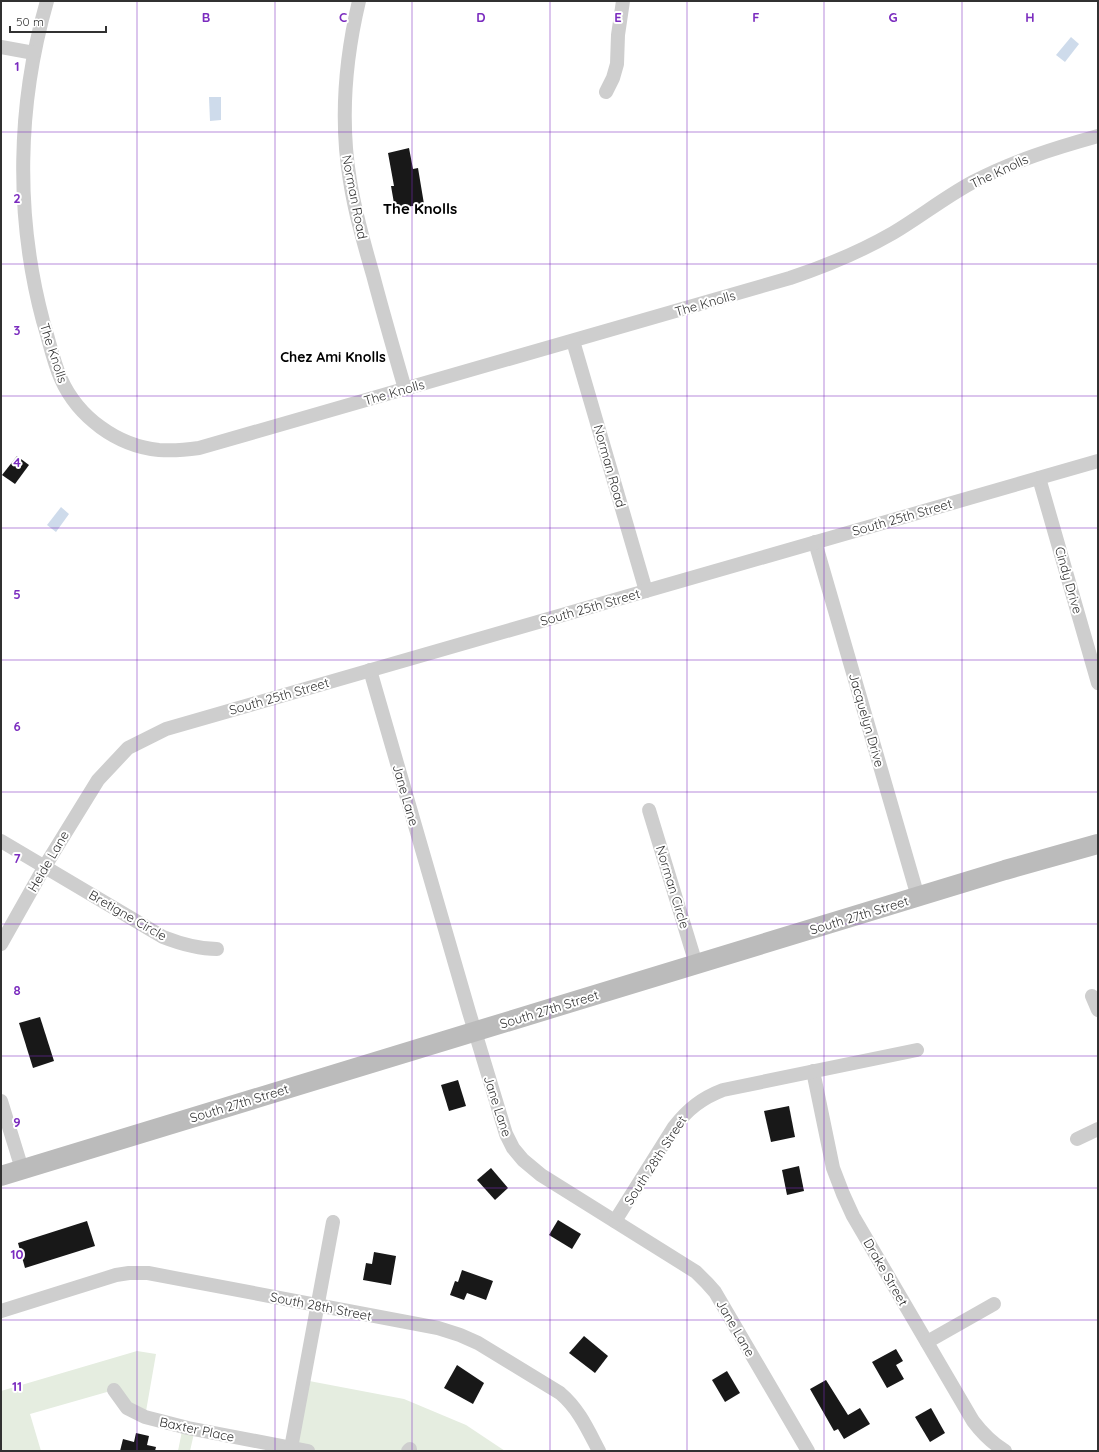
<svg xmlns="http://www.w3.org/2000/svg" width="1099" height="1452" font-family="Quicksand,sans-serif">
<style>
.green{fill:#e5ede0}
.water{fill:#cedbeb}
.building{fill:#181818}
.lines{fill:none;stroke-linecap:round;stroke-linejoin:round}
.street{stroke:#cecece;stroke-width:14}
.secondary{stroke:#bbb;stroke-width:20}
.grid{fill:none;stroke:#7b2cbf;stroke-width:1;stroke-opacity:0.55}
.labels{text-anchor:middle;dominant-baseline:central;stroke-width:4;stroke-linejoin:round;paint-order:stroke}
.street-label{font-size:13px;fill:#313131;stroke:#fff}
.neighbourhood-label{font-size:14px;font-weight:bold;fill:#000;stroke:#fff}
.quarter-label{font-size:15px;font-weight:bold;fill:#000;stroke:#fff}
.grid-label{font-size:13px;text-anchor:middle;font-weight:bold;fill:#7b2cbf;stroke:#fff;stroke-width:4;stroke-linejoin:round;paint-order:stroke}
</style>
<rect width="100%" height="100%" fill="#fff"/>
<g class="green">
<polygon points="137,1351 156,1354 145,1417 114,1390 30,1414 41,1451 1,1451 1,1391"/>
<polygon points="304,1380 404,1399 466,1425 505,1451 308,1451 291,1448"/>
<polygon points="183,1426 195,1429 190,1451 178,1451"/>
</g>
<g class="water">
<polygon points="1071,37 1079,44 1065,62 1056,55"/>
<polygon points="209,97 221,97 221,120 210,121"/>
<polygon points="61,507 69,514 56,532 47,525"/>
</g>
<g class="building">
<polygon points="409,148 413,169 418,168 424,204 395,209 391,186 394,186 388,153"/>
<polygon points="17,456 29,465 15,484 2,475"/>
<polygon points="40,1017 54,1061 33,1068 19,1023"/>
<polygon points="458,1080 466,1106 449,1111 441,1085"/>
<polygon points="789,1106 795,1137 771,1142 764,1111"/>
<polygon points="799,1166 804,1191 787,1195 782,1170"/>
<polygon points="491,1168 508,1188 495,1200 477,1180"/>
<polygon points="558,1220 581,1234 572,1249 549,1235"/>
<polygon points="87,1221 95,1246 25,1268 18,1243"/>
<polygon points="374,1252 396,1256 391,1285 363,1280 366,1263 372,1264"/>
<polygon points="462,1270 493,1281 486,1300 467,1293 464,1300 450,1295 455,1281 458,1282"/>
<polygon points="584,1336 608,1356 595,1373 569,1353"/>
<polygon points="896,1349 903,1361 896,1365 904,1379 887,1388 872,1362"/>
<polygon points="457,1365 484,1383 473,1404 444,1388"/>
<polygon points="727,1371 740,1393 725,1402 712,1380"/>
<polygon points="826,1380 848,1415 860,1408 870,1424 844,1439 838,1429 834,1431 810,1389"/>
<polygon points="931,1408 945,1433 930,1442 915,1417"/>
<polygon points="136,1433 149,1436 147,1445 156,1447 155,1451 120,1451 123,1439 134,1442"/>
</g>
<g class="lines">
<g class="street">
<path d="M47,1C17,105 15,216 43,321C49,340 53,361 61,379C78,417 117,446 159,450C173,451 185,450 199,448L790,278C826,266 860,252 893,233C920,217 945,197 973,182C1013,161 1055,148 1098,136"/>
<path d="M359,1C345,60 340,121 350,181C355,213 364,244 373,275C383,313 394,351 405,389"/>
<polyline points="1,47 34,53"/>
<polyline points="606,92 613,78 617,64 618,35 623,1"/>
<polyline points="573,341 646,591"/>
<polyline points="1039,478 1098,683"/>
<polyline points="815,542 918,897"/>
<polyline points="370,670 469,1012 506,1134 513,1148 523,1160 541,1175 696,1272 707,1283 715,1292 808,1451"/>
<polyline points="649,810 696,964"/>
<path d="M1,841L163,937C181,944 198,949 217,949"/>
<polyline points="1,944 45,866 98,780 128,748 166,729 1098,461"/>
<polyline points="1092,996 1098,1010"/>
<path d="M813,1071L833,1168L843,1194L853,1216L973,1421C982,1433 992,1443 1005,1451"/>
<polyline points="1,1101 22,1169"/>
<polyline points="1077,1139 1098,1129"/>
<path d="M615,1221L674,1127C688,1109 702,1098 723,1090L917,1050"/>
<path d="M1,1311L116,1275L129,1273H148L438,1328L460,1335L478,1343L560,1393C579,1409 588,1430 599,1451"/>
<polyline points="927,1342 994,1304"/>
<polyline points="114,1390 127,1408 145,1417 188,1428 308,1451"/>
<polyline points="291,1448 333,1222"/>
<polyline points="408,1451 410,1449"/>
</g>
<polyline class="secondary" points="1,1176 1005,870 1098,844"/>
</g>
<path class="grid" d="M137,1V1451M275,1V1451M412,1V1451M550,1V1451M687,1V1451M824,1V1451M962,1V1451M1,132H1098M1,264H1098M1,396H1098M1,528H1098M1,660H1098M1,792H1098M1,924H1098M1,1056H1098M1,1188H1098M1,1320H1098"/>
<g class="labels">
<g class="street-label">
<text transform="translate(999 171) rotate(-25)">The Knolls</text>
<text transform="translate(355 197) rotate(79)">Norman Road</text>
<text transform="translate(705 303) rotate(-16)">The Knolls</text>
<text transform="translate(54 353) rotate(72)">The Knolls</text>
<text transform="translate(394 392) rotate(-16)">The Knolls</text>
<text transform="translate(610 466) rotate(74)">Norman Road</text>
<text transform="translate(902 517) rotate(-16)">South 25th Street</text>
<text transform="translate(1069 580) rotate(74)">Cindy Drive</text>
<text transform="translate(590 607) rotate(-16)">South 25th Street</text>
<text transform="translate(279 696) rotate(-16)">South 25th Street</text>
<text transform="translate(867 720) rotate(74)">Jacquelyn Drive</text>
<text transform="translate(406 795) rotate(74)">Jane Lane</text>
<text transform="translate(48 861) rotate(-60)">Heide Lane</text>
<text transform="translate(673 887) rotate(73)">Norman Circle</text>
<text transform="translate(128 915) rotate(30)">Bretigne Circle</text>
<text transform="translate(859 915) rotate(-17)">South 27th Street</text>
<text transform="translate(549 1009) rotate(-17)">South 27th Street</text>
<text transform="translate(239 1103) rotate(-17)">South 27th Street</text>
<text transform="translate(498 1106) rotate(72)">Jane Lane</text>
<text transform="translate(655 1160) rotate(-57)">South 28th Street</text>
<text transform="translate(886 1272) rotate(60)">Drake Street</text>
<text transform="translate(321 1306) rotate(11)">South 28th Street</text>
<text transform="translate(736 1328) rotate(60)">Jane Lane</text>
<text transform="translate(197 1429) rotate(12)">Baxter Place</text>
</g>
<g class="neighbourhood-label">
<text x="333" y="357">Chez Ami Knolls</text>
</g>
<g class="quarter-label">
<text x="420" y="208">The Knolls</text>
</g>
</g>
<g class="grid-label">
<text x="206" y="22">B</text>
<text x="343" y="22">C</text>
<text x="481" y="22">D</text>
<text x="618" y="22">E</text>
<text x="756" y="22">F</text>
<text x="893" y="22">G</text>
<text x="1030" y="22">H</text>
<text x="17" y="71">1</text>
<text x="17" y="203">2</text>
<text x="17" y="335">3</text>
<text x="17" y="467">4</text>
<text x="17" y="599">5</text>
<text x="17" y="731">6</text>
<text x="17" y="863">7</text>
<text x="17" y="995">8</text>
<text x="17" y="1127">9</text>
<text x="17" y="1259">10</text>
<text x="17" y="1391">11</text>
</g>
<rect width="1099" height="1452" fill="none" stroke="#313131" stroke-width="4"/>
<path d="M10 26v6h96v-6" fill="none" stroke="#313131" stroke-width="2"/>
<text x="16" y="26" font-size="12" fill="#313131" stroke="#ffffff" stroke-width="3" paint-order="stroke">50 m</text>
</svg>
